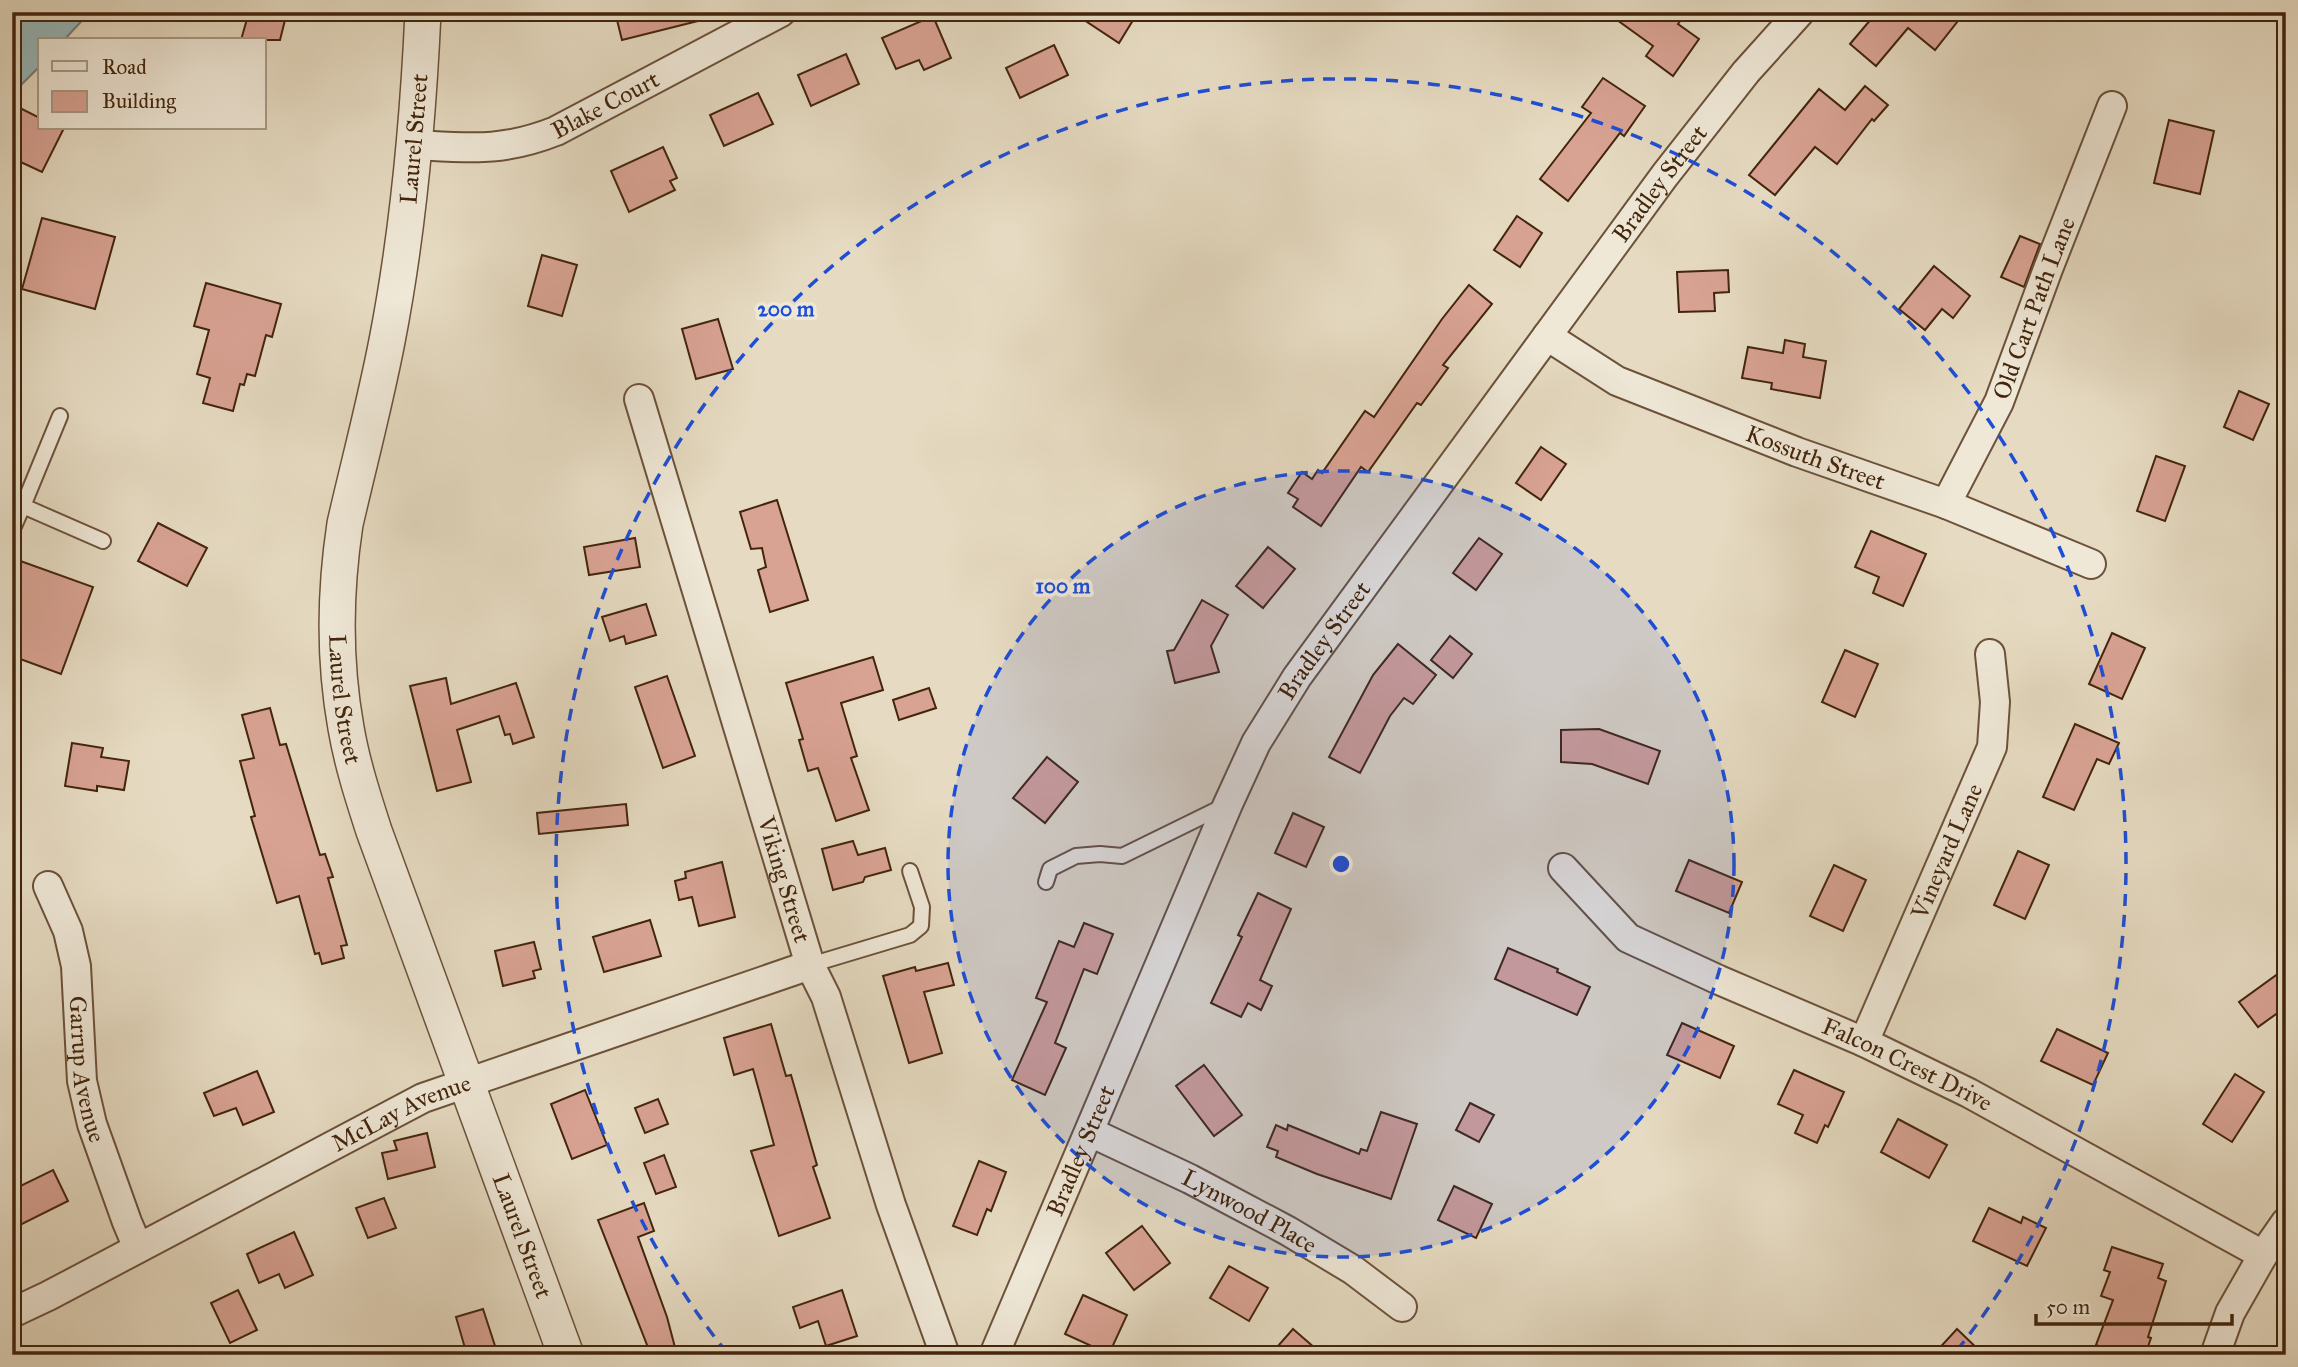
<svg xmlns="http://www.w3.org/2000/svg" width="2298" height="1367" font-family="'IM FELL Great Primer',serif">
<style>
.water{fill:#98b9bb;stroke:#767e75;stroke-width:2}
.building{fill:#d9a394;stroke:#43250c;stroke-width:2}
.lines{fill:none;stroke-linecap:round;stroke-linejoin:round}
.service-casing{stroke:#6c523a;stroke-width:18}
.minor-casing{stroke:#6c523a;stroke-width:32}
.tertiary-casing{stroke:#6c523a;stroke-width:38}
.service{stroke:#efe8d7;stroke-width:14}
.minor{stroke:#efe8d7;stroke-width:28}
.tertiary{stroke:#efe8d7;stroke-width:35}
.ring{fill:none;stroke:#1d4ed8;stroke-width:3.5;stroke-dasharray:12 9}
.labels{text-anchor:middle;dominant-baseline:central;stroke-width:7;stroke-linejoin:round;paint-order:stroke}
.street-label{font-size:24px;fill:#43250c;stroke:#efe8d7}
.centre{fill:#1d4ed8;stroke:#efe8d7;stroke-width:3.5}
.ring-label{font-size:21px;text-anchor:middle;font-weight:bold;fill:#1d4ed8;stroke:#efe8d7;stroke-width:7;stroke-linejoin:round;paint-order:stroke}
</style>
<rect width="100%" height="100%" fill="#e6dbc2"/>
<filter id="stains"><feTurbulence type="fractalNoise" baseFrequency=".00286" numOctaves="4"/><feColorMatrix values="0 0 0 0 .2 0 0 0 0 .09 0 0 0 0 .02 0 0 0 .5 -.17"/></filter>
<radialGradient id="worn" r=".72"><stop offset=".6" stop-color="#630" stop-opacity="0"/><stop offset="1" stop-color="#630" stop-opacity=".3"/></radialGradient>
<polygon class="water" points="12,12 90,12 64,40 40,40 40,66 12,94"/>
<g class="building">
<polygon points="249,12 285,20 280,40 241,40"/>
<polygon points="615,12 701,12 702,20 622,40"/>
<polygon points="1072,12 1138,12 1119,43"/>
<polygon points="1606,12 1687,12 1678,24 1699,39 1673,76 1646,56 1653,46"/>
<polygon points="1877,12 1965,12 1935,50 1908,28 1876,66 1850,44"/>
<polygon points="933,16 951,58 924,70 919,60 896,69 882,38"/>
<polygon points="1054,45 1068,75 1020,98 1006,68"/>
<polygon points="846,54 859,84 811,106 798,75"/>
<polygon points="1603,78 1645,106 1624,136 1620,133 1568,201 1540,179 1591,113 1582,107"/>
<polygon points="1865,86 1888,105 1874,121 1872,119 1837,164 1815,147 1775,195 1749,175 1819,89 1845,110"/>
<polygon points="758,93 773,124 724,146 710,115"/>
<polygon points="12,104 40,118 40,128 64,128 42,172 12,158"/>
<polygon points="2169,120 2214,131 2200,194 2154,183"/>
<polygon points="663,147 677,178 670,181 675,190 629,212 611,171"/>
<polygon points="1517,216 1542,233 1520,267 1494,250"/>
<polygon points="42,218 115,237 95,309 22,289"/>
<polygon points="2020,236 2040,244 2024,287 2001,277"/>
<polygon points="542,255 577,265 562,316 528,306"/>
<polygon points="1934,266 1970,296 1953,318 1942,309 1925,330 1899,309"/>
<polygon points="1728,270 1729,292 1714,293 1715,311 1679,312 1677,272"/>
<polygon points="206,283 281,304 272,337 266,335 255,376 247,374 244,385 240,384 233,411 203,403 210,378 197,374 209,330 194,326"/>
<polygon points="1469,285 1492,304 1443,365 1448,368 1421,405 1417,403 1368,472 1361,467 1321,526 1293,507 1298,499 1288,493 1302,472 1312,479 1318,470 1322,473 1365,411 1374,417 1442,319"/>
<polygon points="718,319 733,369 696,379 682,329"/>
<polygon points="1785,340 1805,344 1803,357 1826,361 1820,398 1771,389 1772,383 1742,378 1748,347 1783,353"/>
<polygon points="2239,391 2269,404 2253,440 2224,427"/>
<polygon points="1541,447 1566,464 1541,500 1516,483"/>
<polygon points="2156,456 2185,466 2165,521 2137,511"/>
<polygon points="777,500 808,600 770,612 758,570 766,567 762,548 751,549 740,512"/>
<polygon points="158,523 207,548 187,586 138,561"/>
<polygon points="1871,531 1926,554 1903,606 1873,593 1879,577 1855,567"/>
<polygon points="635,538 640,567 589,575 584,547"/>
<polygon points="1479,538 1502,554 1476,590 1453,573"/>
<polygon points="1268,547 1295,569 1263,608 1236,586"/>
<polygon points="12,558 93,587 61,674 12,656"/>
<polygon points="1202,600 1228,615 1211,646 1219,672 1175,683 1167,651 1174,650"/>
<polygon points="646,604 656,635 626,644 624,636 610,641 602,617"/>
<polygon points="2112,633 2145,648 2122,699 2089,684"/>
<polygon points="1450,636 1472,654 1453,678 1431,660"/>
<polygon points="1398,644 1436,675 1413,704 1404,698 1390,716 1360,773 1329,757 1373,675"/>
<polygon points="1845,650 1878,664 1855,717 1822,702"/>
<polygon points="873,657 883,690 841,703 857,756 851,758 869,810 836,821 818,768 808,771 799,740 803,739 786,683"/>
<polygon points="667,676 695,756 663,768 635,687"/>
<polygon points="446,678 451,704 516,683 534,737 513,744 510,734 505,735 499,716 457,730 471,782 437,791 410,686"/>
<polygon points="929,688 936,708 899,720 893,700"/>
<polygon points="270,708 280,745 286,744 320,855 325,854 333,877 328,878 347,945 341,946 344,958 322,964 319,953 315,954 299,896 277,903 251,817 255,816 240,761 254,758 242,715"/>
<polygon points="2075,724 2119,743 2109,764 2097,759 2074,810 2043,797"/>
<polygon points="1599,729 1660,751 1648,784 1592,764 1561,762 1561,730"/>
<polygon points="72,743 103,748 101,757 129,761 124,790 97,786 97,791 65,786"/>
<polygon points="1047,757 1078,782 1045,823 1013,798"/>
<polygon points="626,804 628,825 539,834 537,813"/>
<polygon points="1293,813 1324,827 1306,867 1275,853"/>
<polygon points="853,841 858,855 885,848 891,870 865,877 863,882 833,890 822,849"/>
<polygon points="2018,851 2049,865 2025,919 1994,905"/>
<polygon points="1689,860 1742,882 1729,913 1676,891"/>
<polygon points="722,862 735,917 699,926 692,897 679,900 675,881 686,878 685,872"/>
<polygon points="1834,865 1866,880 1843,931 1810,916"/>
<polygon points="1258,893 1291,909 1260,980 1272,986 1261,1010 1248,1003 1241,1017 1211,1003 1242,937 1238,935"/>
<polygon points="650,920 661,956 604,972 593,937"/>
<polygon points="1084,923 1113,934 1097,974 1084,969 1055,1043 1066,1048 1045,1095 1012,1080 1047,1002 1036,998 1059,941 1074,947"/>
<polygon points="534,942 541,969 533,971 535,978 503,986 495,951"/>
<polygon points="1508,948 1558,969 1557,972 1590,987 1577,1015 1495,979"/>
<polygon points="948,963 954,985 924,992 942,1053 909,1063 883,976 915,967 916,971"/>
<polygon points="2286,968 2286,1007 2258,1027 2239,1002"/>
<polygon points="1682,1023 1734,1046 1720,1078 1667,1055"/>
<polygon points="771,1024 786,1076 791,1075 817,1165 813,1167 830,1218 779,1236 751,1151 774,1145 753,1069 734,1075 724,1038"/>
<polygon points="2057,1029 2108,1053 2093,1085 2041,1061"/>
<polygon points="1204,1065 1242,1115 1214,1136 1176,1086"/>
<polygon points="1794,1070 1844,1092 1828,1127 1825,1125 1817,1143 1795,1133 1803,1115 1778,1104"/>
<polygon points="257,1071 274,1112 243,1125 236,1108 214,1116 204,1093"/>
<polygon points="2235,1074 2264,1092 2232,1142 2203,1124"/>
<polygon points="585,1090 607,1145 572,1159 551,1104"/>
<polygon points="658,1099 668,1124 645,1133 635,1108"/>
<polygon points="1470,1103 1494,1115 1479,1142 1456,1130"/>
<polygon points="1381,1112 1417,1124 1391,1199 1317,1174 1276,1157 1278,1151 1267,1147 1276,1125 1287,1130 1288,1125 1359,1154 1361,1149 1367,1151"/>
<polygon points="1898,1119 1947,1145 1929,1178 1881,1152"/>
<polygon points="427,1133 435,1167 388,1179 382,1153 397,1150 394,1141"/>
<polygon points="664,1155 676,1187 656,1194 644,1163"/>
<polygon points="979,1161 1006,1172 991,1211 987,1209 977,1235 953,1226"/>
<polygon points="53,1170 68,1201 12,1229 12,1190"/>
<polygon points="1454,1186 1492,1204 1476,1238 1438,1220"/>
<polygon points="384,1198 396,1228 368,1238 356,1208"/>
<polygon points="644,1203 654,1231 638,1237 667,1317 677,1355 651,1355 598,1220"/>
<polygon points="1989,1208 2021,1223 2023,1217 2046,1228 2027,1266 1973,1241"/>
<polygon points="1142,1226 1170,1263 1134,1290 1106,1253"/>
<polygon points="294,1232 313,1275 285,1288 279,1274 259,1283 247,1254"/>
<polygon points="2112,1247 2163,1264 2158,1278 2166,1281 2148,1337 2151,1338 2145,1355 2099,1355 2102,1347 2096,1345 2113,1300 2101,1296 2110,1272 2104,1270"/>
<polygon points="1229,1266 1268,1288 1249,1321 1210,1298"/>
<polygon points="238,1290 257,1330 230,1343 211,1303"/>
<polygon points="842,1290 857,1336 826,1346 818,1321 800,1328 793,1307"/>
<polygon points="1083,1295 1127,1315 1109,1354 1065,1334"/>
<polygon points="483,1309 498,1355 467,1355 456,1317"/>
<polygon points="1293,1329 1323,1355 1270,1355"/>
<polygon points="1957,1329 1984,1355 1933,1355"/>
</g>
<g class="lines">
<defs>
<g id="service">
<polyline points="60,416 23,506 103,541"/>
<polyline points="12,501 23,506 12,531"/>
<polyline points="1046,882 1050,869 1076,856 1100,854 1122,856 1224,806"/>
<polyline points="810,965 910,935 921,926 922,907 910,871"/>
</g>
<g id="minor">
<path id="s1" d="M416,145C471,148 503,152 556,131L781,12"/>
<path id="s2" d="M1547,336L1617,381L1797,452L1946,504L2091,564"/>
<path id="s3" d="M639,399L810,965L826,997L891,1205L945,1355"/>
<path id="s4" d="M1946,504L1999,402L2048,269L2112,106"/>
<path id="s5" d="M1563,868L1628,938L1719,980L1864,1042L1969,1093L2263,1255"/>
<path id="s6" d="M48,886L68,931L76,966L82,1081L92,1124L127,1222L138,1248"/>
<path id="s7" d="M1864,1042L1992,747L1995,702L1990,654"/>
<path id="s8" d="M1090,1132L1190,1179L1288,1231L1353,1270L1402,1307"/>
<path id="s9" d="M12,1313L48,1296L423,1098L810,965"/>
<path id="s10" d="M994,1355L1228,804L1256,743L1297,677L1665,175L1746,72L1800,12"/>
<polyline points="2215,1355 2230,1313 2263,1255 2286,1222"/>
</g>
<g id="tertiary">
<path id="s11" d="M423,12C418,123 408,233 387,341C375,403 359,463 345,524C335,590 334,661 346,728C352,763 363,797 374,831L566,1355"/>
</g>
</defs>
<use href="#service" class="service-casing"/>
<use href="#minor" class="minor-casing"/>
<use href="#tertiary" class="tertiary-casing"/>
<use href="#service" class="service"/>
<use href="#minor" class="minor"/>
<use href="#tertiary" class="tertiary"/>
</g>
<circle cx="1341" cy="864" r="393" fill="#1d4ed8" fill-opacity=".12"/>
<g class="ring">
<circle cx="1341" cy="864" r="393"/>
<path d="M727 1353A785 785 0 1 1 1955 1353"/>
</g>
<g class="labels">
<g class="street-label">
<text stroke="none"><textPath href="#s1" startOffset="198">Blake Court</textPath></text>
<text transform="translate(414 139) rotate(-85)">Laurel Street</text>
<text stroke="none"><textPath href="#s10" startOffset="1356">Bradley Street</textPath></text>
<text stroke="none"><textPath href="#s4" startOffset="215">Old Cart Path Lane</textPath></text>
<text stroke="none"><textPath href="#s2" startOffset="296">Kossuth Street</textPath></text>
<text stroke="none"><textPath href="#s10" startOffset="789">Bradley Street</textPath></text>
<text stroke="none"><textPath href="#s11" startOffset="695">Laurel Street</textPath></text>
<text stroke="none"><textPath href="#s7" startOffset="208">Vineyard Lane</textPath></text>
<text stroke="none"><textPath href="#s3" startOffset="502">Viking Street</textPath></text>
<text stroke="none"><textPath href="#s5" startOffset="402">Falcon Crest Drive</textPath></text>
<text stroke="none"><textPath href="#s6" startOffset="189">Garrup Avenue</textPath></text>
<text stroke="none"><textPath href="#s9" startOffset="438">McLay Avenue</textPath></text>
<text stroke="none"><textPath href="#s10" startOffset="222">Bradley Street</textPath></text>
<text stroke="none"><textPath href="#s8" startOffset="178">Lynwood Place</textPath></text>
<text stroke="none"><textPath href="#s11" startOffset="1262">Laurel Street</textPath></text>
</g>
</g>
<circle cx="1341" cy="864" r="10" class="centre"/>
<g class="ring-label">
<text x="786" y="316">200 m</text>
<text x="1063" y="593">100 m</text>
</g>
<rect width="2298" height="1367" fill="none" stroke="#e6dbc2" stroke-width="42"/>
<rect x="14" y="14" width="2270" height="1339" fill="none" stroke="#43250c" stroke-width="3.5"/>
<rect x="21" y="21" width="2256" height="1325" fill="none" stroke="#43250c" stroke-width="2"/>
<rect x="38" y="38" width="228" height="91" fill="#efe8d7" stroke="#aa9a86" stroke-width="2"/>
<rect x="52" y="61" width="35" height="10" fill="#efe8d7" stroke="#aa9a86" stroke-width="2"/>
<text x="102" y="74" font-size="21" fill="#43250c">Road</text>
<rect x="52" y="91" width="35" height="21" fill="#d9a394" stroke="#aa9a86" stroke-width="2"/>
<text x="102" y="108" font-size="21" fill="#43250c">Building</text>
<path d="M2036 1314v10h196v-10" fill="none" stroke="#43250c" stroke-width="3.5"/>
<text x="2046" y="1314" font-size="21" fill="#43250c" stroke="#efe8d7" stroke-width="5" paint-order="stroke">50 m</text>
<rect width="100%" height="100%" filter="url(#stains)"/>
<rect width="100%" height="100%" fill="url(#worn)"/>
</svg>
